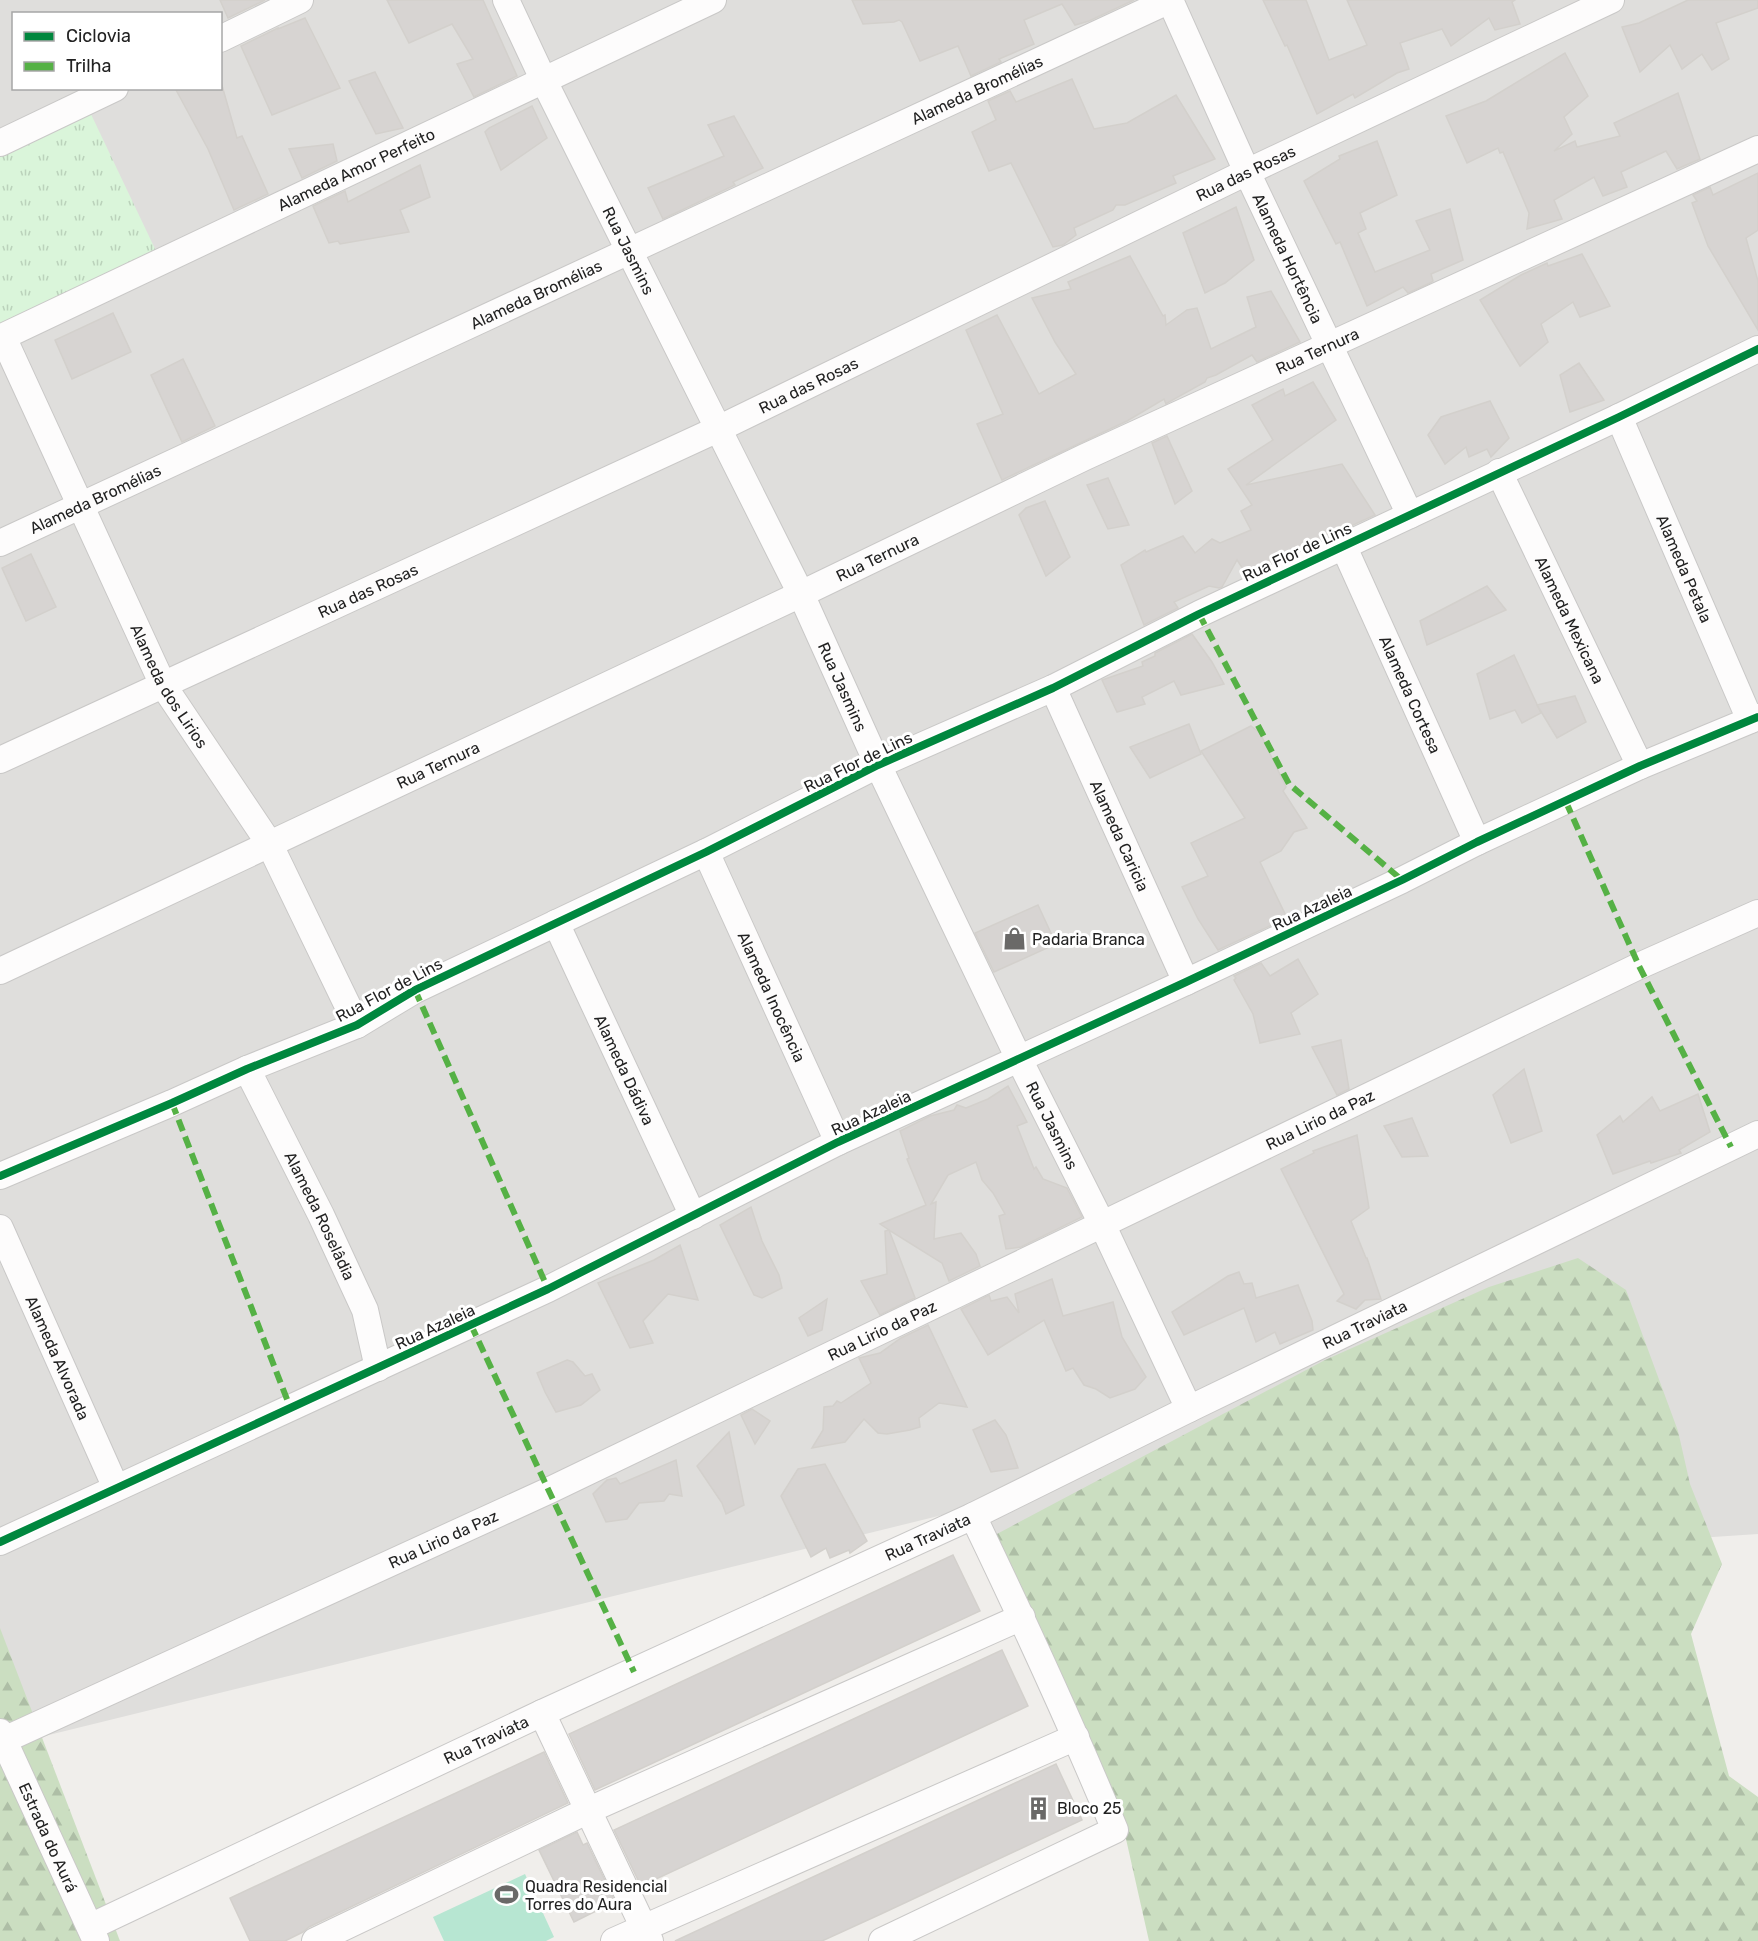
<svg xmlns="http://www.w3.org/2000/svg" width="1758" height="1941" font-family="Rubik,sans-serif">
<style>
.residential{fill:#dfdedc;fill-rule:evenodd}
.forest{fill:url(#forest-firs)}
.park{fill:url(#park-tufts)}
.pitch{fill:#b7e6d2}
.building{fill:#d7d4d2;stroke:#d3d0cc;stroke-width:1.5}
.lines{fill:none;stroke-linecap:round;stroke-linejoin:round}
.minor-casing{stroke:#c9c8c7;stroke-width:28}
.minor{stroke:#fdfcfc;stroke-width:26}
.quiet{stroke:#55b145;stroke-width:6;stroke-dasharray:12 6;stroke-linecap:butt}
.cycleway-casing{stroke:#fff;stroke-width:11}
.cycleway{stroke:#00873e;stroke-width:8}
.labels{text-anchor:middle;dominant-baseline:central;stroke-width:6;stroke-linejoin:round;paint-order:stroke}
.street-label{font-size:16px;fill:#222;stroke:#fff}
.poi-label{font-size:16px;fill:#222;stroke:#fff;text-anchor:start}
</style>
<defs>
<pattern id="forest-firs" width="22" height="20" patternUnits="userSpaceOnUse" patternTransform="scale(1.5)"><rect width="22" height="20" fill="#cbdec1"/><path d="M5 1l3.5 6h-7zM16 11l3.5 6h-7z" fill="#aebea6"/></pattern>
<pattern id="park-tufts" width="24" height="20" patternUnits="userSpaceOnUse" patternTransform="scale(1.5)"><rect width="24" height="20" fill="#daf5da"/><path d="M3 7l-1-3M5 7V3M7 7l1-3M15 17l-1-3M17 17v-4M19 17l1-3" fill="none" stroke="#bbd2bb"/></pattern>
</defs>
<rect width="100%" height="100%" fill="#f0eeeb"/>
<path class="residential" d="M0,0H1758V1534L1245,1568L1022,1617L975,1507L0,1747ZM14,14H220V88H14Z"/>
<g class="forest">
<polygon points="1578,1258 1626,1290 1678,1431 1690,1484 1722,1564 1691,1634 1729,1776 1758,1797 1758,1941 1149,1941 1126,1839 995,1535 1325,1360 1489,1287"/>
<polygon points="0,1628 120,1941 0,1941"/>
</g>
<polygon class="park" points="89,110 157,253 0,330 0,150"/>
<polygon class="pitch" points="525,1874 554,1937 546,1941 444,1941 433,1917"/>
<g class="building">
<polygon points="220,0 265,0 228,18"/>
<polygon points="387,0 483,0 517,76 474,97 457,64 473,59 452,24 409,43"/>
<polygon points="852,0 1134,0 1089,21 1075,25 1062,4 1024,20 1034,44 999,59 1001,62 971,76 958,46 920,61 902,22 899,20 894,22 863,24"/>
<polygon points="1263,0 1306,0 1329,60 1367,45 1347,0 1515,0 1512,2 1520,24 1495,30 1489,18 1451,46 1442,29 1400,43 1409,69 1397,73 1355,98 1353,94 1317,114 1287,45 1285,46"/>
<polygon points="1688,0 1758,0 1758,8 1716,23 1729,59 1712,70 1702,54 1682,69 1670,45 1640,72 1622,27 1639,23"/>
<polygon points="305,18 340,88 272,115 241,46 278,28 278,29"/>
<polygon points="1565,53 1588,96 1564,117 1572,134 1554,151 1575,141 1577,147 1620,136 1614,123 1678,93 1700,159 1677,169 1666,151 1621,172 1627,187 1603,196 1594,177 1554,200 1562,219 1527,229 1529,213 1503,152 1500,153 1498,148 1467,163 1446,116 1486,101"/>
<polygon points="375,72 403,128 376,134 349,81"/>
<polygon points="1072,79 1094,129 1127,123 1176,95 1215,159 1173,176 1176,183 1125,205 1116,205 1113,210 1074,228 1076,235 1063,245 1053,247 1011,163 989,171 972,132 996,120 988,101 1010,91 1016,102"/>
<polygon points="221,82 237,138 242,136 268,194 234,210 208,149 175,88 220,88"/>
<polygon points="532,106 547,138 501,170 485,132 489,128"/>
<polygon points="734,116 763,168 733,182 735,185 663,219 648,188 724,156 708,125"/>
<polygon points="1377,141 1397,195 1360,213 1366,229 1358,233 1375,272 1430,250 1416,221 1450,209 1463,260 1431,274 1433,281 1430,283 1408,293 1403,287 1367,306 1340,242 1336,244 1304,181 1340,159 1339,156"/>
<polygon points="333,144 337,161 302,178 289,149"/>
<polygon points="420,165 430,197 400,210 409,232 340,244 338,241 329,243 313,206 345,191 348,202"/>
<polygon points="1758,173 1758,230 1746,238 1758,281 1758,330 1708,246 1692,203 1697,201 1693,195 1710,187 1713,195"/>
<polygon points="1236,207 1254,260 1225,283 1205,293 1183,233"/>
<polygon points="1582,254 1610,306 1580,317 1573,302 1541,324 1548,342 1520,366 1480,300 1521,275 1547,263 1548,266"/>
<polygon points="1130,256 1163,316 1165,315 1166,325 1187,310 1197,308 1211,349 1256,327 1247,297 1271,291 1300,342 1257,362 1252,355 1216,375 1207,378 1205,382 1167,403 1166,404 1164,399 1127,421 1002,480 977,424 1003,414 966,330 997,315 1039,394 1076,374 1055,342 1032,298 1071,289 1068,282"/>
<polygon points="113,313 131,352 72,379 55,340"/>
<polygon points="183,359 215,426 182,442 151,375"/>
<polygon points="1579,363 1604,400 1570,412 1560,375"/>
<polygon points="1313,382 1336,420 1246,485 1342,464 1375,515 1342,530 1322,536 1324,539 1247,575 1237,560 1222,587 1219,588 1209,586 1174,602 1178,608 1144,625 1121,565 1145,550 1146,552 1183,536 1195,553 1212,539 1220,543 1251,530 1241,511 1252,505 1228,469 1273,440 1252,405 1283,389 1285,396"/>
<polygon points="1490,401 1509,438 1491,457 1487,449 1469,457 1466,447 1445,464 1428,435 1441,417"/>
<polygon points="1167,436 1192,491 1175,504 1152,443"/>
<polygon points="1108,478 1129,525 1108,529 1087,485"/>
<polygon points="1045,501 1070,557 1046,576 1019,515 1026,508"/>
<polygon points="31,554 56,607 26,621 2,568"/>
<polygon points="1487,586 1506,610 1427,645 1420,621"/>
<polygon points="1192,634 1212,662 1224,684 1181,695 1174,681 1142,697 1145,704 1117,712 1102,680 1143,666 1142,662 1155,656 1155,653"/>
<polygon points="1514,655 1541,713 1522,723 1515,710 1490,719 1477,674"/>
<polygon points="1575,696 1586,722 1557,738 1537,705"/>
<polygon points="1189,724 1201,754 1150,778 1130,747"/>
<polygon points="1251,726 1260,733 1286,787 1283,791 1307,828 1294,832 1281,851 1260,862 1287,918 1218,950 1198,919 1182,887 1208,876 1191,843 1245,818 1201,751"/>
<polygon points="1038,905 1056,944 994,972 975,933"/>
<polygon points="1298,959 1318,994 1291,1013 1300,1034 1260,1043 1253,1014 1234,980 1236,978 1234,976 1261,963 1270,976"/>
<polygon points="1341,1040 1349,1089 1337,1095 1312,1047"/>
<polygon points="1524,1069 1542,1131 1511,1143 1493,1095"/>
<polygon points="1008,1086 1027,1122 1017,1126 1034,1169 1036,1167 1043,1179 1067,1188 1082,1217 1021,1247 1006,1249 999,1216 1005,1214 993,1193 982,1180 976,1162 948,1175 931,1204 936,1202 934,1239 961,1233 976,1254 980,1266 949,1281 942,1263 889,1230 915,1298 880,1315 861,1281 887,1274 885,1231 889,1230 880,1224 926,1205 907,1159 909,1158 900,1131 930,1116 954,1110 957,1105 966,1108 988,1099"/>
<polygon points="1698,1094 1710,1132 1679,1150 1681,1153 1651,1163 1650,1161 1613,1174 1597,1135 1620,1116 1623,1122 1652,1097 1660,1111"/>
<polygon points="1412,1118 1428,1156 1402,1157 1384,1126"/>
<polygon points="1357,1135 1369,1208 1351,1221 1366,1258 1367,1258 1381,1299 1365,1300 1356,1309 1337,1301 1344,1294 1281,1169 1314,1153 1313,1151"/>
<polygon points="751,1207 762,1241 779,1275 782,1288 762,1298 754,1295 720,1225"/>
<polygon points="680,1245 698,1300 668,1294 643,1321 653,1343 630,1348 598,1283 654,1260"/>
<polygon points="1239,1272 1244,1284 1252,1283 1256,1298 1298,1285 1312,1321 1313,1330 1280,1344 1275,1332 1256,1342 1244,1308 1184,1335 1172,1312 1228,1276"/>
<polygon points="1052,1279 1063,1316 1113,1302 1122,1337 1146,1377 1135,1389 1110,1398 1096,1389 1084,1385 1073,1368 1066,1371 1044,1320 988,1355 961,1309 989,1295 991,1301 1007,1297 1019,1313 1015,1294"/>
<polygon points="827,1299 822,1330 808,1336 799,1318"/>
<polygon points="928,1325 967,1407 939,1403 919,1418 920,1427 910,1430 887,1434 878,1433 864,1419 845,1442 812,1448 823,1430 824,1407 833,1406 837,1401 841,1403 871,1383 859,1358 880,1353 901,1338"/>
<polygon points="567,1360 573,1362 585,1376 592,1374 600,1390 581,1405 556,1412 545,1392 537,1373"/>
<polygon points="752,1409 770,1421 755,1444 741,1415"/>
<polygon points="995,1420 1006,1435 1018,1468 991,1472 973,1430"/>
<polygon points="729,1432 744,1505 726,1514 722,1503 697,1466"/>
<polygon points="676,1460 682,1496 669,1494 664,1501 639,1503 627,1519 606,1522 593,1494 607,1480 616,1478 620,1484"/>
<polygon points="825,1464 867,1541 850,1553 849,1550 830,1558 826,1548 811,1557 781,1496 798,1469"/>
<polygon points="953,1555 980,1611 595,1790 569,1734"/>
<polygon points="1002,1650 1028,1706 641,1886 614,1830"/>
<polygon points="544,1752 568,1803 309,1927 303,1932 285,1941 250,1941 230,1898"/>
<polygon points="1056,1764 1082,1820 881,1914 822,1941 675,1941"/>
<polygon points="577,1832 583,1845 587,1843 614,1899 611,1900 612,1903 574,1922 539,1850"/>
</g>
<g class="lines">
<defs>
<g id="minor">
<path id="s1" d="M506,0L544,81L801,594L878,765L1019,1059L1102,1224L1189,1409"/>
<path id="s2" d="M1170,0L1247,172L1410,515"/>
<polyline points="220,39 300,0"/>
<polyline points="0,143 115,88"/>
<path id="s3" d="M3,337L163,685L269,843L357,1025"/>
<path id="s4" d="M0,338L713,0"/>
<path id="s5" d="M1619,417L1750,720"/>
<path id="s6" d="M1499,472L1640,766"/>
<path id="s7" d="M0,543L1170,0"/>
<path id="s8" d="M1343,545L1477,842"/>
<path id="s9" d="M1053,688L1186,982"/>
<path id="s10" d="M0,760L718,429L1247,172L1611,0"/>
<path id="s11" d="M706,852L838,1142"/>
<path id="s12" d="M556,923L693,1216"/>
<path id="s13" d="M0,971L801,594L1085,457L1758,149"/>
<path id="s14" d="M247,1069L321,1215L365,1310L378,1368"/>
<polyline points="0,1176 172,1103 247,1069 357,1025 415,990 706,852 878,765 1053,688 1199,614 1619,417 1758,349"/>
<path id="s15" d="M0,1228L116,1488"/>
<polyline points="0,1542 548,1289 838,1142 1186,982 1402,880 1477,842 1640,766 1758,717"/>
<polyline points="542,1713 650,1941"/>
<path id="s16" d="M0,1732L96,1941"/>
<path id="s17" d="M4,1740L550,1490L1639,966L1758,913"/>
<path id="s18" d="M90,1927L542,1713L973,1516L1189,1409L1758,1134"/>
<polyline points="315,1941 589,1810 1022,1617"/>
<polyline points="614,1941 1076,1737"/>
<path d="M882,1941L1115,1830C1071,1724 1023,1620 973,1516"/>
</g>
</defs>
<use href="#minor" class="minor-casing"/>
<use href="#minor" class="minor"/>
<g class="quiet">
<polyline points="1199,614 1289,784 1402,880"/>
<polyline points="1566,802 1639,966 1731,1147"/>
<polyline points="415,990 548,1289"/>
<polyline points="172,1103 290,1407"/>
<polyline points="471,1325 634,1672"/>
</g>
<defs>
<g id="cycleway">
<polyline points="0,1176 172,1103 247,1069 357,1025 415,990 706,852 878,765 1053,688 1199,614 1619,417 1758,349"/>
<polyline points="0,1542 548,1289 838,1142 1186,982 1402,880 1477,842 1640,766 1758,717"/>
</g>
</defs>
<use href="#cycleway" class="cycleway-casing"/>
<use href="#cycleway" class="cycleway"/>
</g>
<defs>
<symbol id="shop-bare" viewBox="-9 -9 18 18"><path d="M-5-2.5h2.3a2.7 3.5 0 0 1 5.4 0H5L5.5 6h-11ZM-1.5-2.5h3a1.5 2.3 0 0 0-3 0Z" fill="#6a6968" stroke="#fff" stroke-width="2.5" paint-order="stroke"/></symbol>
<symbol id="building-bare" viewBox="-9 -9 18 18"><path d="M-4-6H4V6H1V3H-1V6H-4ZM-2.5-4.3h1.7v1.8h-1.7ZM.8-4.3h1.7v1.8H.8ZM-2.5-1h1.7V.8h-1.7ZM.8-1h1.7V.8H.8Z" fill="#6a6968" stroke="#fff" stroke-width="2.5" paint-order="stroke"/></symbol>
<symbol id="stadium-bare" viewBox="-9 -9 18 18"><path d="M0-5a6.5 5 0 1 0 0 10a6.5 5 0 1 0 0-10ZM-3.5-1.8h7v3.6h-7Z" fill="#6a6968" stroke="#fff" stroke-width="2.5" paint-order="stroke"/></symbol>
</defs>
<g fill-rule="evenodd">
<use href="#shop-bare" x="998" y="922" width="33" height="33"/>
<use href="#building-bare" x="1022" y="1792" width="33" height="33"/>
<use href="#stadium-bare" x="490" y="1878" width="33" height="33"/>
</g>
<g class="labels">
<g class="street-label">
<text stroke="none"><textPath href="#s7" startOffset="1077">Alameda Bromélias</textPath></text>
<text stroke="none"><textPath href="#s4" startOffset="394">Alameda Amor Perfeito</textPath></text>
<text stroke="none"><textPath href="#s10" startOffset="1377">Rua das Rosas</textPath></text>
<text stroke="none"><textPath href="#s1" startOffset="279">Rua Jasmins</textPath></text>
<text stroke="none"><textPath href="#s2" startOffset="284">Alameda Hortência</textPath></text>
<text stroke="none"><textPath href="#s7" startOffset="591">Alameda Bromélias</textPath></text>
<text stroke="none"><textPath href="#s13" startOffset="1456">Rua Ternura</textPath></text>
<text stroke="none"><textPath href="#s10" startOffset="891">Rua das Rosas</textPath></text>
<text stroke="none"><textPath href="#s7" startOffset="105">Alameda Bromélias</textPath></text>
<text transform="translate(1297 552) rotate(-25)">Rua Flor de Lins</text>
<text stroke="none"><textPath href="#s13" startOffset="970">Rua Ternura</textPath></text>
<text stroke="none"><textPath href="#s5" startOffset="165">Alameda Petala</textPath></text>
<text stroke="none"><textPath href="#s10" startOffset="405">Rua das Rosas</textPath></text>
<text stroke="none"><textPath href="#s6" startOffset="164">Alameda Mexicana</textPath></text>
<text stroke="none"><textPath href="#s3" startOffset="387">Alameda dos Lirios</textPath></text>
<text stroke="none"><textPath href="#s1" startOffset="765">Rua Jasmins</textPath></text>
<text stroke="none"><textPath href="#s8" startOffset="164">Alameda Cortesa</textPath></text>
<text transform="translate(858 762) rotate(-26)">Rua Flor de Lins</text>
<text stroke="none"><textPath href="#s13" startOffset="484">Rua Ternura</textPath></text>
<text stroke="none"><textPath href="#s9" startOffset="162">Alameda Caricia</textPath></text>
<text transform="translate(1312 908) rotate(-25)">Rua Azaleia</text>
<text transform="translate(389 990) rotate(-28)">Rua Flor de Lins</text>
<text stroke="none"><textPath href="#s11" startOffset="159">Alameda Inocência</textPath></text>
<text stroke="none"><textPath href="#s12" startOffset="162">Alameda Dádiva</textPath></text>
<text transform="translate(871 1113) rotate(-25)">Rua Azaleia</text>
<text stroke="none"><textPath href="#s17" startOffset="1455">Rua Lirio da Paz</textPath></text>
<text stroke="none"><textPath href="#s1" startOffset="1251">Rua Jasmins</textPath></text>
<text stroke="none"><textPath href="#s14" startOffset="164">Alameda Roselâdia</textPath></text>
<text stroke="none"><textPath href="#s18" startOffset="1410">Rua Traviata</textPath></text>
<text transform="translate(435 1327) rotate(-25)">Rua Azaleia</text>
<text stroke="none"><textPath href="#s17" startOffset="969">Rua Lirio da Paz</textPath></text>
<text stroke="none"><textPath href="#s15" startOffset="142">Alameda Alvorada</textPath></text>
<text stroke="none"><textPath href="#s18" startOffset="924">Rua Traviata</textPath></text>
<text stroke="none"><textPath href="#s17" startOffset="483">Rua Lirio da Paz</textPath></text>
<text stroke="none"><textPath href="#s18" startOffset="438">Rua Traviata</textPath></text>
<text stroke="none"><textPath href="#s16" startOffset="116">Estrada do Aurá</textPath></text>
</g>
<g class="poi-label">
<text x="1032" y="939">Padaria Branca</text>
<text x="1057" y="1808">Bloco 25</text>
<text x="525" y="1886">Quadra Residencial<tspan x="525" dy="18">Torres do Aura</tspan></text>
</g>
</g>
<rect x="12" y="12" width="210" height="78" fill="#ffffff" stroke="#a7a7a7" stroke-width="1.5"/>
<rect x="24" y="32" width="30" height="9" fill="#00873e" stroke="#a7a7a7" stroke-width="1.5"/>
<text x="66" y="42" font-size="18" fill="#222222">Ciclovia</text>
<rect x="24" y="62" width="30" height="9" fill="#55b145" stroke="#a7a7a7" stroke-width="1.5"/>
<text x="66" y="72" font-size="18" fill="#222222">Trilha</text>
</svg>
